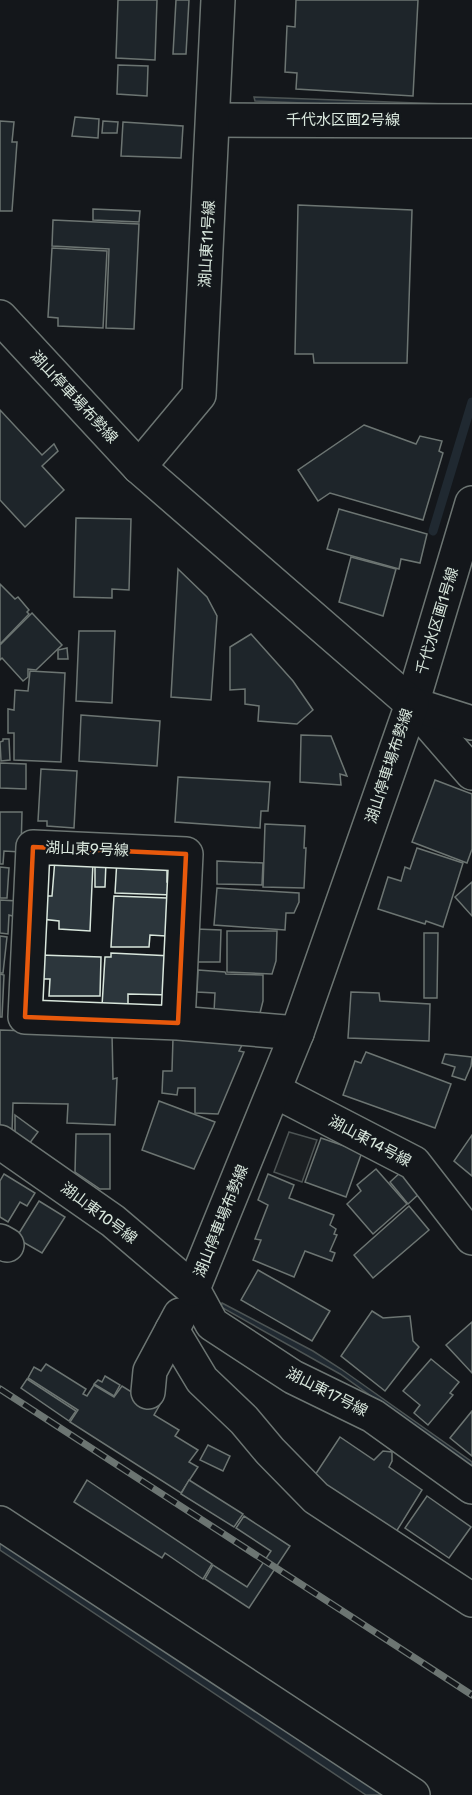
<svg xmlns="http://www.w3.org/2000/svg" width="472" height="1795" font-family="Rubik,'Noto Sans JP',sans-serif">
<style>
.parking{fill:#24282b;stroke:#939e99;stroke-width:1.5}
.water{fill:#2f3f4d;stroke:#939e99;stroke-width:1.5}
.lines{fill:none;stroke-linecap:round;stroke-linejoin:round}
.stream{stroke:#2f3f4d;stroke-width:9}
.building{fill:#2c363c;stroke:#d8e6dc;stroke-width:1.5}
.minor-casing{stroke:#d8e6dc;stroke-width:36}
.major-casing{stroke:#d8e6dc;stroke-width:36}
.minor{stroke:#14181c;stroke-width:33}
.major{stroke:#14181c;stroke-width:33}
.rail-casing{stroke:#d8e6dc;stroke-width:7}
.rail{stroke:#14181c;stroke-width:4.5;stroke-dasharray:14;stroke-linecap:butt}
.marked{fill:none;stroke:#e8590c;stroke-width:4.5;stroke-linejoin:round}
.labels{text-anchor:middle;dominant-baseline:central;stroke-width:4.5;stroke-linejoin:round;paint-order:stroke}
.street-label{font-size:15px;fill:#d8e6dc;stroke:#14181c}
</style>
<rect width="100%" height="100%" fill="#14181c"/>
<polygon class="parking" points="289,1132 317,1140 302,1182 274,1172"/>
<g class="water">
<polygon points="254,97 472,105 472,110 255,101"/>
<polygon points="222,1303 313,1351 341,1369 472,1462 472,1468 340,1374 221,1307"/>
<polygon points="0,1531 398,1795 366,1795 0,1550"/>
</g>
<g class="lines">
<polyline class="stream" points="433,531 472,402"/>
</g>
<g class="building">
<polygon points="118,0 157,0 155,60 116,58"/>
<polygon points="176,0 189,0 186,54 173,54"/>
<polygon points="296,0 418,0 413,96 296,89 297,73 285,72 287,26 295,27"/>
<polygon points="118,65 148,66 147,96 117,94"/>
<polygon points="75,117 99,119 98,138 72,136"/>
<polygon points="0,121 14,122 12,142 17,142 12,211 0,211"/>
<polygon points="103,121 118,122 117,133 102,133"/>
<polygon points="123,122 183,126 181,158 121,156"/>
<polygon points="298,205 412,210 407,363 314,363 313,354 295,354"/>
<polygon points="93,209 140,211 139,222 93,220"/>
<polygon points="53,220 139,224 134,329 106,328 109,249 52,246"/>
<polygon points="52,248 107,251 103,328 58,326 58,318 48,317"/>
<polygon points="0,410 42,455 54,444 58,451 42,466 64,490 25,527 0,500"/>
<polygon points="364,425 416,444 420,436 442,441 439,451 443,453 423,520 330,493 318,501 298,470"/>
<polygon points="339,509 427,534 420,563 401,559 399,569 327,549"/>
<polygon points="76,518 131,519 129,590 112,589 112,598 74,597"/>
<polygon points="351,557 396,569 383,616 339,602"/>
<polygon points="178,569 207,597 217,616 211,700 171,697"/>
<polygon points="0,584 15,599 18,597 29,610 27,612 29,614 0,644"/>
<polygon points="32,613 62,645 36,670 28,669 28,677 23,681 2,658 0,660 0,645"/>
<polygon points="79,631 115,631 112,703 76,701"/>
<polygon points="251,634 293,681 313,710 297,724 258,721 259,706 245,704 245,689 230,690 230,647"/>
<polygon points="67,648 68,659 58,659 58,650"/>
<polygon points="30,671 65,673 61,762 14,760 14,733 8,733 8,709 14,710 15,690 28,691"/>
<polygon points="81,715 160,721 157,766 79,761"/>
<polygon points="301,735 331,736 347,776 340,774 341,785 300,782"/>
<polygon points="3,739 9,739 10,760 1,761 0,742 3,741"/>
<polygon points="0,763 26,764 26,789 0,788"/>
<polygon points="41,769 77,771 74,828 47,826 47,821 38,821"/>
<polygon points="178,777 270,782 268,811 261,811 260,828 175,822"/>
<polygon points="435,780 472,794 472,849 467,863 412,842"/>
<polygon points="0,812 22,812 21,852 4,851 3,864 0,864"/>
<polygon points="265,824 305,826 304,848 306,848 304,888 263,887"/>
<polygon points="417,848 463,863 443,927 426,921 425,924 378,909 388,877 401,881 405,867 410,869"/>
<polygon points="55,859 93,862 90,931 59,929 59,921 41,919 43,896 52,896"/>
<polygon points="117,859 167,862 167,882 173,882 173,895 115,893"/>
<polygon points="217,861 263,863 262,885 217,884"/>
<polygon points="95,862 106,862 105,887 95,887"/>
<polygon points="0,867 9,868 7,898 0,898"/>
<polygon points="472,882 472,916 455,897"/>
<polygon points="217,888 299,893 299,902 294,913 286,913 285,930 214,925"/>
<polygon points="114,896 167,898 166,936 150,935 149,947 111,947"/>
<polygon points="0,900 18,901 16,917 9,915 8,934 0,933"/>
<polygon points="196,929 221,930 220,962 194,962"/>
<polygon points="227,931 277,931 276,961 272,974 227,972"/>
<polygon points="424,933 438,933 437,998 424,998"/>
<polygon points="0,936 7,937 3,973 0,973"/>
<polygon points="111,953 172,956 171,995 128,994 128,1008 102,1006 105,957 111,957"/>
<polygon points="40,955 101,957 100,996 49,996 50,979 39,979"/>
<polygon points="198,970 225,972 226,974 263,975 263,1001 260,1013 214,1012 215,993 197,992"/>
<polygon points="0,974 4,975 2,1017 0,1017"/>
<polygon points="351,992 379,993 380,1001 430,1004 429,1041 348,1038"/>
<polygon points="0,1030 112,1034 113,1079 117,1078 115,1125 67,1123 68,1104 13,1103 12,1132 0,1125"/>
<polygon points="173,1038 245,1039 239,1051 244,1052 218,1114 195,1113 195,1088 178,1088 177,1095 162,1093 163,1071 172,1071"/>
<polygon points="366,1052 451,1084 435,1128 343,1095 355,1061 361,1063"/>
<polygon points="445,1054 472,1057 471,1066 465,1080 452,1076 455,1067 442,1063"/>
<polygon points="159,1101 215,1122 194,1169 142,1150"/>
<polygon points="15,1115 38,1132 29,1144 15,1134"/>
<polygon points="76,1134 110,1134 110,1189 100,1189 75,1172"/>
<polygon points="472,1135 472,1176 454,1161"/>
<polygon points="321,1138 362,1152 346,1197 305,1182"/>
<polygon points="376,1169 407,1204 373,1234 347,1204 361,1191 357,1185"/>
<polygon points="402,1171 420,1193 408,1204 390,1182"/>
<polygon points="4,1174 35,1193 27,1206 20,1202 8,1222 0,1217 0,1181"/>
<polygon points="268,1174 294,1185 289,1198 334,1215 330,1225 336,1229 334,1234 337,1235 330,1251 335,1253 332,1261 305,1251 294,1277 253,1260 261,1240 255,1239 268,1205 258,1200"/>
<polygon points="39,1201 65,1217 42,1253 16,1238"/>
<polygon points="409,1206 429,1230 373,1278 354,1255"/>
<polygon points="258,1270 330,1311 312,1341 241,1300"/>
<polygon points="372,1311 383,1318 410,1316 413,1341 419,1347 385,1391 341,1356"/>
<polygon points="472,1322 472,1373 446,1345"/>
<polygon points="431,1359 459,1382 450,1393 453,1395 428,1425 414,1413 420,1405 403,1391"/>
<polygon points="46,1364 86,1389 83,1394 87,1396 94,1385 114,1397 122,1386 133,1393 138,1386 162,1401 154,1415 179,1430 175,1436 198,1450 189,1462 198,1467 181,1493 70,1422 78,1410 28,1378 34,1367 41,1371"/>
<polygon points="105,1376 120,1385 114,1396 94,1384 98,1380 102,1382"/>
<polygon points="27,1379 76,1411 69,1421 21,1388"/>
<polygon points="472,1411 472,1456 450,1438"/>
<polygon points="340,1437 374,1460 383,1451 392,1452 392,1461 389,1467 422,1490 396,1532 313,1478"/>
<polygon points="208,1445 230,1456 223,1471 200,1460"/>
<polygon points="87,1480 212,1564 203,1579 165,1553 162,1558 74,1502"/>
<polygon points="189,1480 243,1514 234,1527 181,1494"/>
<polygon points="427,1496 471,1527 449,1558 405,1528"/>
<polygon points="244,1516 290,1546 249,1608 205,1579 213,1565 247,1587 271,1551 236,1528"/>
</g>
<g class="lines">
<defs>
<g id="minor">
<polyline points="214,120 472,121"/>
<polyline points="139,467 199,395 218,0"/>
<polyline points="472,503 412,704 472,773"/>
<polyline points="178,1023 186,854 33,847 25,1017 178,1023 297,1033"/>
<polyline points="275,1091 414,1163 472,1238"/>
<polyline points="0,1142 113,1221 193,1289 212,1324 293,1377 373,1416 472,1487"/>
<polyline points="0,1241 7,1245"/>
<polyline points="172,1330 202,1380 244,1420 270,1451 316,1498 472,1600"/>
<polyline points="148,1392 150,1371 180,1315"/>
<polyline points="0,1523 413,1795"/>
</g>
<g id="major">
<polyline points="0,317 139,467 412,704 472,723"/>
<polyline points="193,1289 297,1033 412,704"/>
</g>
</defs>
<use href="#minor" class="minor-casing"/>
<use href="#major" class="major-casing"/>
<use href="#minor" class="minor"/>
<use href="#major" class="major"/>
<defs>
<polyline id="rail" points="0,1389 472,1695"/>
</defs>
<use href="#rail" class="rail-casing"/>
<use href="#rail" class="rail"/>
</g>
<path d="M0 0H472V1795H0ZM33,847L186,854L178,1023L25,1017Z" fill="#14181c" fill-opacity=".55" fill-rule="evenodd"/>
<path class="marked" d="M33,847L186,854L178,1023L25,1017Z"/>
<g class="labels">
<g class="street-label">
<text x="343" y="120">千代水区画2号線</text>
<text transform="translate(207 244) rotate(-87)">湖山東11号線</text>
<text transform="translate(74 397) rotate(47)">湖山停車場布勢線</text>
<text transform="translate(437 621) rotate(-73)">千代水区画1号線</text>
<text transform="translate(389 766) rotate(-72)">湖山停車場布勢線</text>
<text transform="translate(87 849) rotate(2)">湖山東9号線</text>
<text transform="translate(370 1141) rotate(28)">湖山東14号線</text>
<text transform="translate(99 1213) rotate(37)">湖山東10号線</text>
<text transform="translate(221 1221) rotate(-68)">湖山停車場布勢線</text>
<text transform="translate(327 1392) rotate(27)">湖山東17号線</text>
</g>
</g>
</svg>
